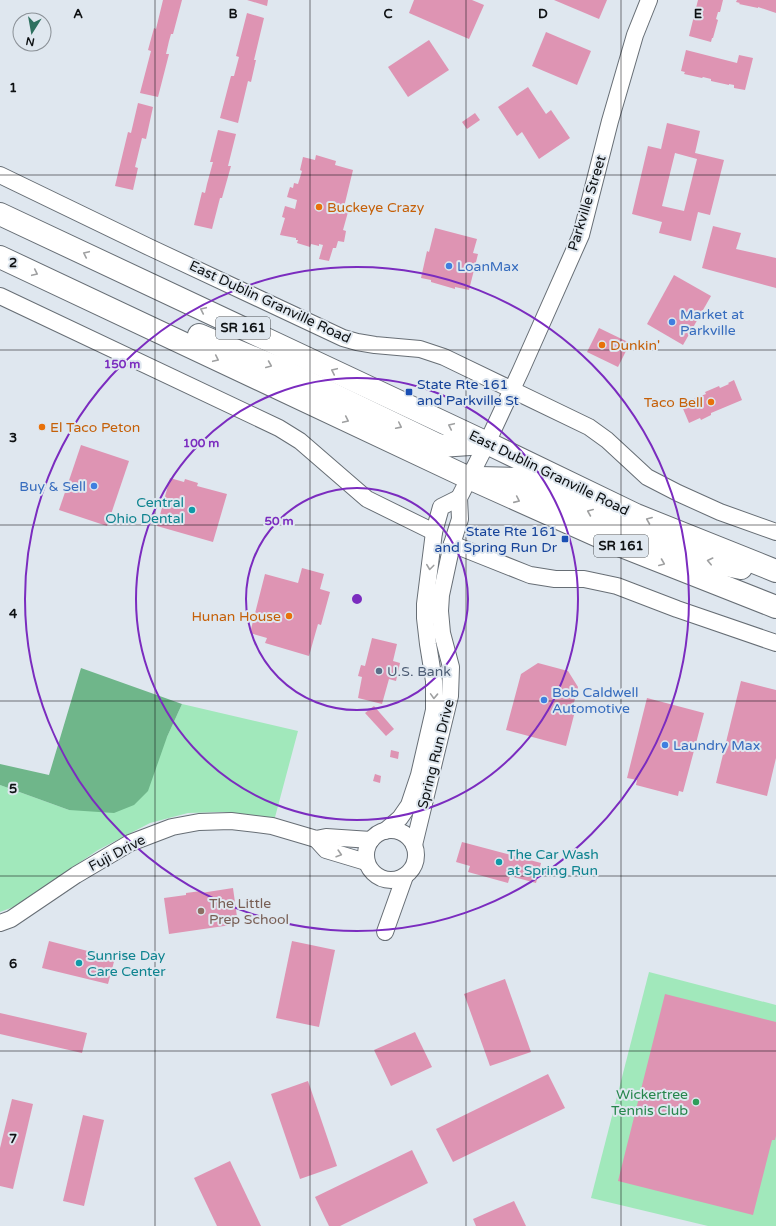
<svg xmlns="http://www.w3.org/2000/svg" width="776" height="1226" font-family="'Varela Round',sans-serif">
<style>
.green{fill:#a1e8bb}
.forest{fill:#6fb68a}
.building{fill:#de94b3;fill-rule:evenodd}
.lines{fill:none;stroke-linecap:round;stroke-linejoin:round}
.street-casing{stroke:#676e75;stroke-width:18}
.primary-casing{stroke:#676e75;stroke-width:24}
.street{stroke:#fff;stroke-width:16}
.primary{stroke:#fff;stroke-width:22}
.oneway{stroke:#9fa0a1}
.grid{fill:none;stroke:#0e1113;stroke-width:1;stroke-opacity:0.55}
.ring{fill:none;stroke:#7b2cbf;stroke-width:2}
.food-dot{fill:#e8710a;stroke:#dfe7ef;stroke-width:1.5}
.shop-dot{fill:#3f7fe0;stroke:#dfe7ef;stroke-width:1.5}
.transit-dot{fill:#1a4fb4;stroke:#dfe7ef;stroke-width:1.5}
.culture-dot{fill:#0f9aa8;stroke:#dfe7ef;stroke-width:1.5}
.service-dot{fill:#5c6f8a;stroke:#dfe7ef;stroke-width:1.5}
.education-dot{fill:#8d6e63;stroke:#dfe7ef;stroke-width:1.5}
.leisure-dot{fill:#2e9e5b;stroke:#dfe7ef;stroke-width:1.5}
.labels{text-anchor:middle;dominant-baseline:central;stroke-width:4;stroke-linejoin:round;paint-order:stroke}
.shield{fill:#dfe7ef;stroke:#4d5155;stroke-width:1}
.shield-label{font-size:13px;font-weight:bold;fill:#0e1113}
.street-label{font-size:14px;fill:#0e1113;stroke:#dfe7ef}
.food-label{font-size:14px;fill:#c56008;stroke:#dfe7ef;text-anchor:start}
.shop-label{font-size:14px;fill:#366cbe;stroke:#dfe7ef;text-anchor:start}
.transit-label{font-size:14px;fill:#164399;stroke:#dfe7ef;text-anchor:start}
.culture-label{font-size:14px;fill:#0d838f;stroke:#dfe7ef;text-anchor:start}
.service-label{font-size:14px;fill:#4e5e75;stroke:#dfe7ef;text-anchor:start}
.education-label{font-size:14px;fill:#785e54;stroke:#dfe7ef;text-anchor:start}
.leisure-label{font-size:14px;fill:#27864d;stroke:#dfe7ef;text-anchor:end}
.grid-label{font-size:13px;text-anchor:middle;font-weight:bold;fill:#0e1113;stroke:#dfe7ef;stroke-width:4;stroke-linejoin:round;paint-order:stroke}
.centre{fill:#7b2cbf;stroke:#dfe7ef;stroke-width:2}
.ring-label{font-size:12px;text-anchor:middle;font-weight:bold;fill:#7b2cbf;stroke:#dfe7ef;stroke-width:4;stroke-linejoin:round;paint-order:stroke}
</style>
<rect width="100%" height="100%" fill="#dfe7ef"/>
<g class="green">
<polygon points="182,704 298,731 274,821 252,815 223,812 188,813 150,823 98,850 16,906 0,912 0,785 69,810 167,737"/>
<polygon points="649,972 776,1005 776,1226 708,1226 591,1198"/>
</g>
<polygon class="forest" points="81,668 182,704 167,737 148,791 134,805 114,813 69,810 0,785 0,764 49,775"/>
<g class="building">
<polygon points="163,0 182,0 173,34 171,34 169,41 166,54 169,54 158,97 140,93 151,51 148,50 154,28 156,29"/>
<polygon points="247,0 268,0 267,6"/>
<polygon points="414,0 472,0 484,5 469,39 409,13"/>
<polygon points="554,0 607,0 599,19"/>
<polygon points="698,0 723,0 720,12 718,12 716,19 718,20 713,38 712,38 711,42 689,36"/>
<polygon points="737,0 776,0 776,13 758,7 758,8 739,4 740,3 736,2"/>
<polygon points="247,13 264,18 254,60 256,60 251,82 248,81 238,123 220,118 231,76 234,76 239,57 236,56"/>
<polygon points="546,32 591,51 577,85 532,66"/>
<polygon points="429,40 449,70 408,97 388,67"/>
<polygon points="686,50 737,63 739,55 753,58 745,90 734,88 734,85 729,84 729,85 711,81 711,79 703,77 702,78 684,74 685,72 681,71"/>
<polygon points="528,87 546,114 551,110 570,138 539,159 522,132 517,136 498,107"/>
<polygon points="138,103 153,107 146,139 142,138 135,167 138,168 133,190 115,186 128,132 131,133"/>
<polygon points="475,113 480,120 467,129 462,122"/>
<path d="M667,123L700,131L695,153L724,160L710,215L698,212L691,241L659,233L662,222L632,214L648,146L661,149ZM675,153L697,159L684,211L662,206Z"/>
<polygon points="218,130 236,134 228,166 231,166 222,198 220,198 212,229 194,225 202,192 205,193 207,184 213,162 210,162"/>
<polygon points="316,155 336,161 335,165 353,170 343,211 348,212 343,230 346,231 344,242 338,241 336,248 333,248 329,261 319,259 323,245 319,244 319,246 311,244 310,247 297,243 298,240 296,240 296,238 280,235 285,218 282,217 285,206 295,209 297,200 287,197 290,187 293,188 294,183 298,184 302,171 300,170 303,157 315,160"/>
<polygon points="713,226 741,233 736,249 776,258 776,288 702,268"/>
<polygon points="435,228 477,239 473,253 478,254 469,290 455,287 455,289 431,282 431,280 421,278 427,251 429,252"/>
<polygon points="674,275 711,296 683,345 647,324"/>
<polygon points="599,328 630,343 618,367 587,352"/>
<polygon points="734,380 742,400 711,413 711,415 701,420 700,418 689,423 681,404 706,394 705,392 719,386 720,388 729,384 728,383"/>
<polygon points="81,445 129,461 107,526 59,510"/>
<polygon points="170,478 184,482 185,479 198,483 197,486 227,494 213,542 157,526"/>
<polygon points="302,568 324,574 320,589 330,592 321,625 318,624 309,656 265,643 267,638 250,633 265,574 298,583"/>
<polygon points="372,638 397,644 393,661 400,663 396,681 389,679 382,704 358,698 362,677 358,676 361,665 365,666"/>
<polygon points="538,663 568,671 578,687 571,714 574,715 566,746 506,730 521,674"/>
<polygon points="741,681 776,690 776,758 767,796 716,783"/>
<polygon points="647,698 704,713 683,792 679,791 678,796 636,785 637,780 627,778"/>
<polygon points="374,706 394,729 386,736 365,713"/>
<polygon points="391,750 399,752 398,759 390,757"/>
<polygon points="375,774 381,776 380,783 373,781"/>
<polygon points="462,842 541,863 536,883 510,876 508,883 468,872 470,866 456,862"/>
<polygon points="233,888 238,924 169,934 164,898 186,895 186,893 201,891 201,893"/>
<polygon points="49,941 115,958 108,984 42,968"/>
<polygon points="292,941 335,950 319,1027 276,1018"/>
<polygon points="505,979 531,1052 490,1066 464,994"/>
<polygon points="665,994 776,1022 776,1136 775,1140 772,1140 753,1215 618,1181"/>
<polygon points="0,1013 87,1033 82,1053 0,1034"/>
<polygon points="415,1032 432,1067 391,1086 374,1050"/>
<polygon points="548,1074 565,1108 453,1162 436,1129"/>
<polygon points="308,1081 337,1166 300,1179 271,1094"/>
<polygon points="12,1099 33,1104 13,1189 0,1186 0,1148"/>
<polygon points="83,1115 104,1120 84,1206 63,1201"/>
<polygon points="412,1150 428,1183 340,1226 329,1226 315,1197"/>
<polygon points="230,1161 261,1226 217,1226 194,1178"/>
<polygon points="514,1201 526,1226 476,1226 473,1219"/>
</g>
<g class="lines">
<defs>
<g id="street">
<polyline points="0,175 151,248 343,338 357,342 375,345 420,349 444,357 589,427 607,440 647,477 678,493 720,512 776,532"/>
<polyline points="0,296 279,428 300,441 367,499 434,532"/>
<polyline points="452,544 530,575 555,579 584,579 617,586 677,609 776,643"/>
<circle cx="391" cy="855" r="25"/>
<polyline points="385,831 400,818 409,805 419,775 434,710 434,681 428,644 425,618 425,604 434,532 441,507 459,498"/>
<polyline points="316,839 326,850 366,862"/>
<polyline points="414,845 450,696 451,667 442,633 440,611 441,595 452,544 460,519 459,498 487,443 521,370 581,235 610,121 635,35 649,0"/>
<polyline points="0,923 11,919 76,875 130,843 172,827 199,822 231,821 272,826 316,839 326,837 371,840"/>
<polyline points="385,932 405,876"/>
</g>
<g id="primary">
<polyline points="0,214 487,443 636,515 776,571"/>
<polyline points="0,257 469,478 614,543 776,607"/>
<polyline points="199,335 278,368 440,446 485,443"/>
<polyline points="479,478 515,479 702,560 741,568"/>
</g>
</defs>
<use href="#street" class="street-casing"/>
<use href="#primary" class="primary-casing"/>
<use href="#street" class="street"/>
<use href="#primary" class="primary"/>
</g>
<defs><path id="oneway-chevron" d="M-2-3.5L2.5 0L-2 3.5" fill="none" stroke-width="1.6" stroke-linecap="round" stroke-linejoin="round"/></defs>
<g class="oneway">
<use href="#oneway-chevron" transform="translate(86 254) rotate(-155)"/>
<use href="#oneway-chevron" transform="translate(35 273) rotate(25)"/>
<use href="#oneway-chevron" transform="translate(203 310) rotate(-155)"/>
<use href="#oneway-chevron" transform="translate(216 359) rotate(25)"/>
<use href="#oneway-chevron" transform="translate(269 365) rotate(23)"/>
<use href="#oneway-chevron" transform="translate(334 371) rotate(-155)"/>
<use href="#oneway-chevron" transform="translate(346 420) rotate(25)"/>
<use href="#oneway-chevron" transform="translate(399 426) rotate(26)"/>
<use href="#oneway-chevron" transform="translate(451 426) rotate(-155)"/>
<use href="#oneway-chevron" transform="translate(517 500) rotate(24)"/>
<use href="#oneway-chevron" transform="translate(590 512) rotate(-157)"/>
<use href="#oneway-chevron" transform="translate(649 520) rotate(-158)"/>
<use href="#oneway-chevron" transform="translate(710 561) rotate(-167)"/>
<use href="#oneway-chevron" transform="translate(662 563) rotate(22)"/>
<use href="#oneway-chevron" transform="translate(430 567) rotate(97)"/>
<use href="#oneway-chevron" transform="translate(434 696) rotate(92)"/>
<use href="#oneway-chevron" transform="translate(339 854) rotate(17)"/>
</g>
<path class="grid" d="M155,0V1226M310,0V1226M466,0V1226M621,0V1226M0,175H776M0,350H776M0,525H776M0,701H776M0,876H776M0,1051H776"/>
<g class="ring">
<circle cx="357" cy="599" r="111"/>
<circle cx="357" cy="599" r="221"/>
<circle cx="357" cy="599" r="332"/>
</g>
<g class="food-dot">
<circle cx="319" cy="207" r="4"/>
<circle cx="602" cy="345" r="4"/>
<circle cx="711" cy="402" r="4"/>
<circle cx="42" cy="427" r="4"/>
<circle cx="289" cy="616" r="4"/>
</g>
<g class="shop-dot">
<circle cx="449" cy="266" r="4"/>
<circle cx="672" cy="322" r="4"/>
<circle cx="94" cy="486" r="4"/>
<circle cx="544" cy="700" r="4"/>
<circle cx="665" cy="745" r="4"/>
</g>
<g class="transit-dot">
<rect x="405" y="388" width="8" height="8" rx="2"/>
<rect x="561" y="535" width="8" height="8" rx="2"/>
</g>
<g class="culture-dot">
<circle cx="192" cy="510" r="4"/>
<circle cx="499" cy="862" r="4"/>
<circle cx="79" cy="963" r="4"/>
</g>
<circle class="service-dot" cx="379" cy="671" r="4"/>
<circle class="education-dot" cx="201" cy="911" r="4"/>
<circle class="leisure-dot" cx="696" cy="1102" r="4"/>
<g class="labels">
<g class="shield">
<rect x="216" y="317" width="54" height="22" rx="3"/>
<rect x="594" y="535" width="54" height="22" rx="3"/>
</g>
<g class="shield-label">
<text x="243" y="328">SR 161</text>
<text x="621" y="546">SR 161</text>
</g>
<g class="street-label">
<text transform="translate(587 203) rotate(-73)">Parkville Street</text>
<text transform="translate(270 302) rotate(25)">East Dublin Granville Road</text>
<text transform="translate(549 473) rotate(26)">East Dublin Granville Road</text>
<text transform="translate(436 754) rotate(-76)">Spring Run Drive</text>
<text transform="translate(117 853) rotate(-28)">Fuji Drive</text>
</g>
<g class="food-label">
<text x="327" y="207">Buckeye Crazy</text>
<text x="610" y="345">Dunkin'</text>
<text x="703" y="402" text-anchor="end">Taco Bell</text>
<text x="50" y="427">El Taco Peton</text>
<text x="281" y="616" text-anchor="end">Hunan House</text>
</g>
<g class="shop-label">
<text x="457" y="266">LoanMax</text>
<text x="680" y="314">Market at<tspan x="680" dy="16">Parkville</tspan></text>
<text x="86" y="486" text-anchor="end">Buy &amp; Sell</text>
<text x="552" y="692">Bob Caldwell<tspan x="552" dy="16">Automotive</tspan></text>
<text x="673" y="745">Laundry Max</text>
</g>
<g class="transit-label">
<text x="417" y="384">State Rte 161<tspan x="417" dy="16">and Parkville St</tspan></text>
<text x="557" y="531" text-anchor="end">State Rte 161<tspan x="557" dy="16">and Spring Run Dr</tspan></text>
</g>
<g class="culture-label">
<text x="184" y="502" text-anchor="end">Central<tspan x="184" dy="16">Ohio Dental</tspan></text>
<text x="507" y="854">The Car Wash<tspan x="507" dy="16">at Spring Run</tspan></text>
<text x="87" y="955">Sunrise Day<tspan x="87" dy="16">Care Center</tspan></text>
</g>
<g class="service-label">
<text x="387" y="671">U.S. Bank</text>
</g>
<g class="education-label">
<text x="209" y="903">The Little<tspan x="209" dy="16">Prep School</tspan></text>
</g>
<g class="leisure-label">
<text x="688" y="1094">Wickertree<tspan x="688" dy="16">Tennis Club</tspan></text>
</g>
</g>
<g class="grid-label">
<text x="78" y="18">A</text>
<text x="233" y="18">B</text>
<text x="388" y="18">C</text>
<text x="543" y="18">D</text>
<text x="698" y="18">E</text>
<text x="13" y="92">1</text>
<text x="13" y="267">2</text>
<text x="13" y="442">3</text>
<text x="13" y="618">4</text>
<text x="13" y="793">5</text>
<text x="13" y="968">6</text>
<text x="13" y="1143">7</text>
</g>
<circle cx="357" cy="599" r="6" class="centre"/>
<g class="ring-label">
<text x="122" y="368">150 m</text>
<text x="201" y="447">100 m</text>
<text x="279" y="525">50 m</text>
</g>
<g transform="translate(32 32) rotate(191)"><circle r="19" fill="#dfe7ef" stroke="#8b9197"/>
<path d="M0-3L7 15L0 10L-7 15Z" fill="#2e705f"/>
<text y="-6" font-size="11" font-weight="bold" text-anchor="middle" fill="#0e1113">N</text>
</g>
</svg>
